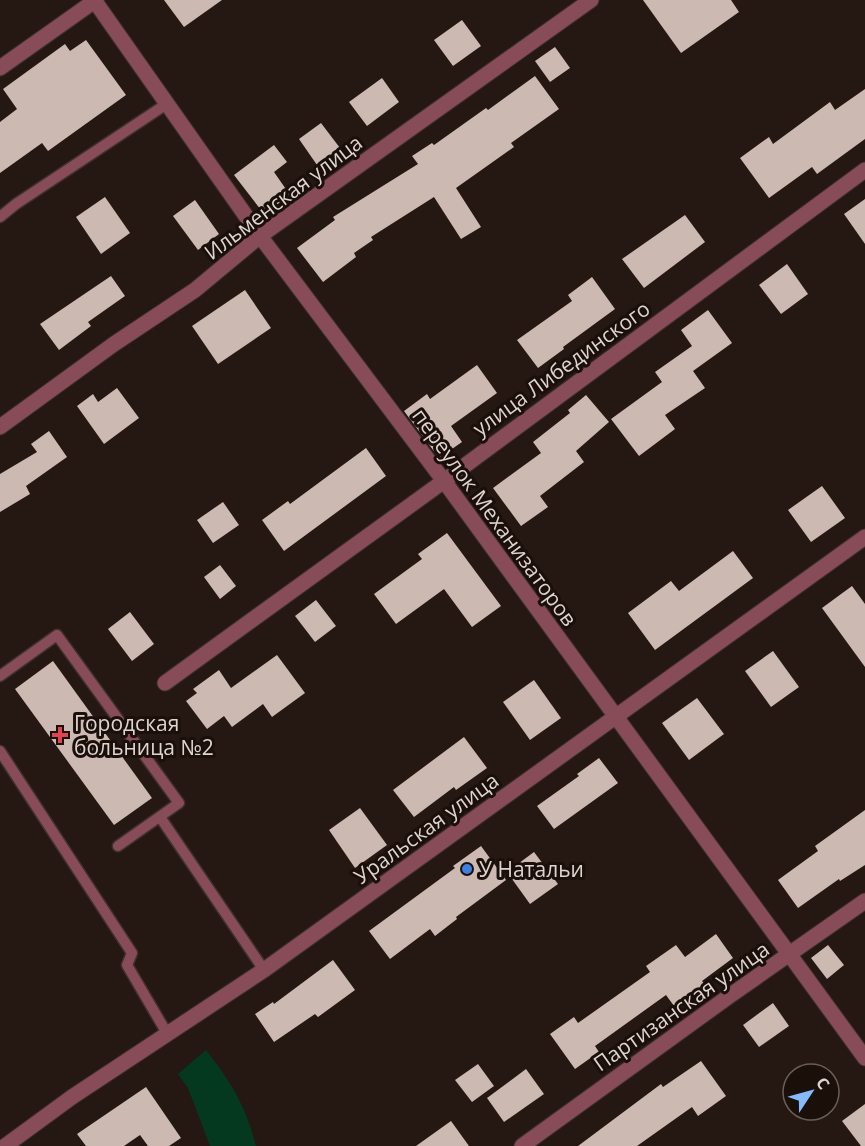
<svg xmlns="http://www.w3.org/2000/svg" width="865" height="1146" font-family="'Open Sans',sans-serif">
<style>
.green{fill:#04391f}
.building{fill:#ccb9b2}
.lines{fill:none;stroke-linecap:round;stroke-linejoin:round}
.service-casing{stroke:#3f312d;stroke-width:13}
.minor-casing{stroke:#3f312d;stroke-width:17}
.service{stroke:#884c59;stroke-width:10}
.minor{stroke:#884c59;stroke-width:15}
.health-dot{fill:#e0444e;stroke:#1b0f09;stroke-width:2}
.shop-dot{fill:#3f7fe0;stroke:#1b0f09;stroke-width:2}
.labels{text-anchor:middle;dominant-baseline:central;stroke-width:6;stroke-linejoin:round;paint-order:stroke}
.street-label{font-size:21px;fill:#ded4d0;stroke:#1b0f09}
.poi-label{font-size:21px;fill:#ded4d0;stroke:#1b0f09;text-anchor:start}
</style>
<rect width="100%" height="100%" fill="#251712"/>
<path class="green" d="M206,1050C231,1082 246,1106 256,1146H210L188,1088L178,1074Z"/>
<g class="building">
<polygon points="164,0 222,0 184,27"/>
<polygon points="643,0 731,0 739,12 681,53"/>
<polygon points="462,20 481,46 453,66 434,40"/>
<polygon points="86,40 126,95 48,151 42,143 0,173 0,122 17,109 3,89 65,44 70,51"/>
<polygon points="555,47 570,68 550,82 535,61"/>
<polygon points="535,76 559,109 511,143 514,147 456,188 481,227 461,239 434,197 371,237 373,240 354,253 356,257 323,282 297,248 335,220 333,217 418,164 412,156 432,143 434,145 486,108 488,110"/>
<polygon points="382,78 399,102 367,126 349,102"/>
<polygon points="865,89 865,139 817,174 812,167 769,198 740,158 769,137 773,144 830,102 835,110"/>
<polygon points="321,123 340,148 317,165 299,139"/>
<polygon points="274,145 287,162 274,172 290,195 264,214 234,175"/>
<polygon points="105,197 130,233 101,254 76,217"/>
<polygon points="865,199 865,244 844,214"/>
<polygon points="195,200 219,234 198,250 173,216"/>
<polygon points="685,215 705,242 644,288 622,259"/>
<polygon points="787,264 808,294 781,314 759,285"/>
<polygon points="111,276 125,296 88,322 91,326 59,350 40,324"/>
<polygon points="592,277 615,309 563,347 564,349 538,368 517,340 572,301 568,295"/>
<polygon points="245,290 271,328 218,364 192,326"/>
<polygon points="708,310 732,343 693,371 705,388 665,415 675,429 639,456 611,419 662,382 655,372 692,346 681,330"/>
<polygon points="477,365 497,393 451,426 462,442 439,458 404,411 427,394 430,399"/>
<polygon points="117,388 139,418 104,444 77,406 93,394 98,402"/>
<polygon points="586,395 609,422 576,451 584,462 540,496 548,507 521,526 493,488 541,453 533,442 570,413 568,410"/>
<polygon points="49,431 67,457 26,486 30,494 0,512 0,474 37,452 31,444"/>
<polygon points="366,448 386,476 284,551 262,520 288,501 290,504"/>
<polygon points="822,486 845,518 811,542 788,510"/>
<polygon points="223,502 239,525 213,543 197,520"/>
<polygon points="447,533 501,606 472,627 444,589 396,624 374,594 422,559 418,554"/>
<polygon points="733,551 753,578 655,650 628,613 671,581 679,591"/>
<polygon points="220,565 236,586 220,599 204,577"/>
<polygon points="852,586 865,604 865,667 822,608"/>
<polygon points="316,600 336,626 315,642 295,616"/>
<polygon points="130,612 154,644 132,661 108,629"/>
<polygon points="773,651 799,687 771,707 745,671"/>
<polygon points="277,655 305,693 272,717 263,704 232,727 224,716 207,729 186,701 197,693 193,689 219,670 231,688"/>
<polygon points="53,661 152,798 114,825 15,689"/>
<polygon points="534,680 561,718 530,740 503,702"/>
<polygon points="697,698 724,734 689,760 662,723"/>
<polygon points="464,737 487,768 456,790 454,787 414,817 393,790"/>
<polygon points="599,758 618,783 554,829 537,806 579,776 577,774"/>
<polygon points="360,808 387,845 355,868 329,830"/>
<polygon points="865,810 865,865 840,881 839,879 798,908 778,880 818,851 815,846"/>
<polygon points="481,846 506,880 456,917 457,919 435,936 430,929 390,959 369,931 455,868 453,866"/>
<polygon points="534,852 558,884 530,904 507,872"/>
<polygon points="716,934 733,958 702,981 707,987 677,1010 666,995 595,1046 599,1052 575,1069 550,1034 574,1017 578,1023 650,972 646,966 676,945 685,957"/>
<polygon points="828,945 844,965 827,979 811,958"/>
<polygon points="333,960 355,990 318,1017 315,1014 274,1042 255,1014 273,1002 274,1004"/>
<polygon points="773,1003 789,1026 759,1047 743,1025"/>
<polygon points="701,1061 726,1096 698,1116 692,1107 637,1146 578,1146 661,1084 663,1087"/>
<polygon points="478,1064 494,1086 472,1102 455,1080"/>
<polygon points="526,1069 544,1094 504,1122 487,1098"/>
<polygon points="146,1087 181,1138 169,1146 148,1146 140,1135 124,1146 86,1146 77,1134"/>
<polygon points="865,1104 865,1146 861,1146 842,1121"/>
<polygon points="451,1121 469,1146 416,1146"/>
</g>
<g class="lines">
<defs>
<g id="service">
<polyline points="0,217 16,204 168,103"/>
<polyline points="0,676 57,635 179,803 118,846"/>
<polyline points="0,751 132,953 127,965 168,1035"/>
<polyline points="160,817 264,970"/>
</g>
<g id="minor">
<polyline points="94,0 260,236 444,481 865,1058"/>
<polyline points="0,68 96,0"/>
<polyline points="0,427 114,344 195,290 260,236 591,0"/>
<polyline points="165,683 444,481 865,170"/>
<polyline points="5,1146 72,1097 264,970 865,537"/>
<polyline points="522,1146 728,997 865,901"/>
</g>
</defs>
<use href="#service" class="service-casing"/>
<use href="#minor" class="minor-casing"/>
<use href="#service" class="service"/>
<use href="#minor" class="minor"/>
</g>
<path class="health-dot" d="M57 726h6v6h6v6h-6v6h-6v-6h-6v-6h6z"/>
<circle class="shop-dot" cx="467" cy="869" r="6"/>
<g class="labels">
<g class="street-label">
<text transform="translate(283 197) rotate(-37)">Ильменская улица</text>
<text transform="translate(561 368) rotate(-36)">улица Либединского</text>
<text transform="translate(495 517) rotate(54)">переулок Механизаторов</text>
<text transform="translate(426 828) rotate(-36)">Уральская улица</text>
<text transform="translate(681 1006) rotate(-35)">Партизанская улица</text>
</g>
<g class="poi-label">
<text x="74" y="723">Городская<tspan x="74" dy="24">больница №2</tspan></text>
<text x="479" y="869">У Натальи</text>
</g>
</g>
<g transform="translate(811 1092) rotate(54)"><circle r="28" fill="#1b0f09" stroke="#695e59" stroke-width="1.5"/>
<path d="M0-4.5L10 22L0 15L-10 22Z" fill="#85bbfb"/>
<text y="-9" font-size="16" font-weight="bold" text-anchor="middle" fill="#ded4d0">С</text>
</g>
</svg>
